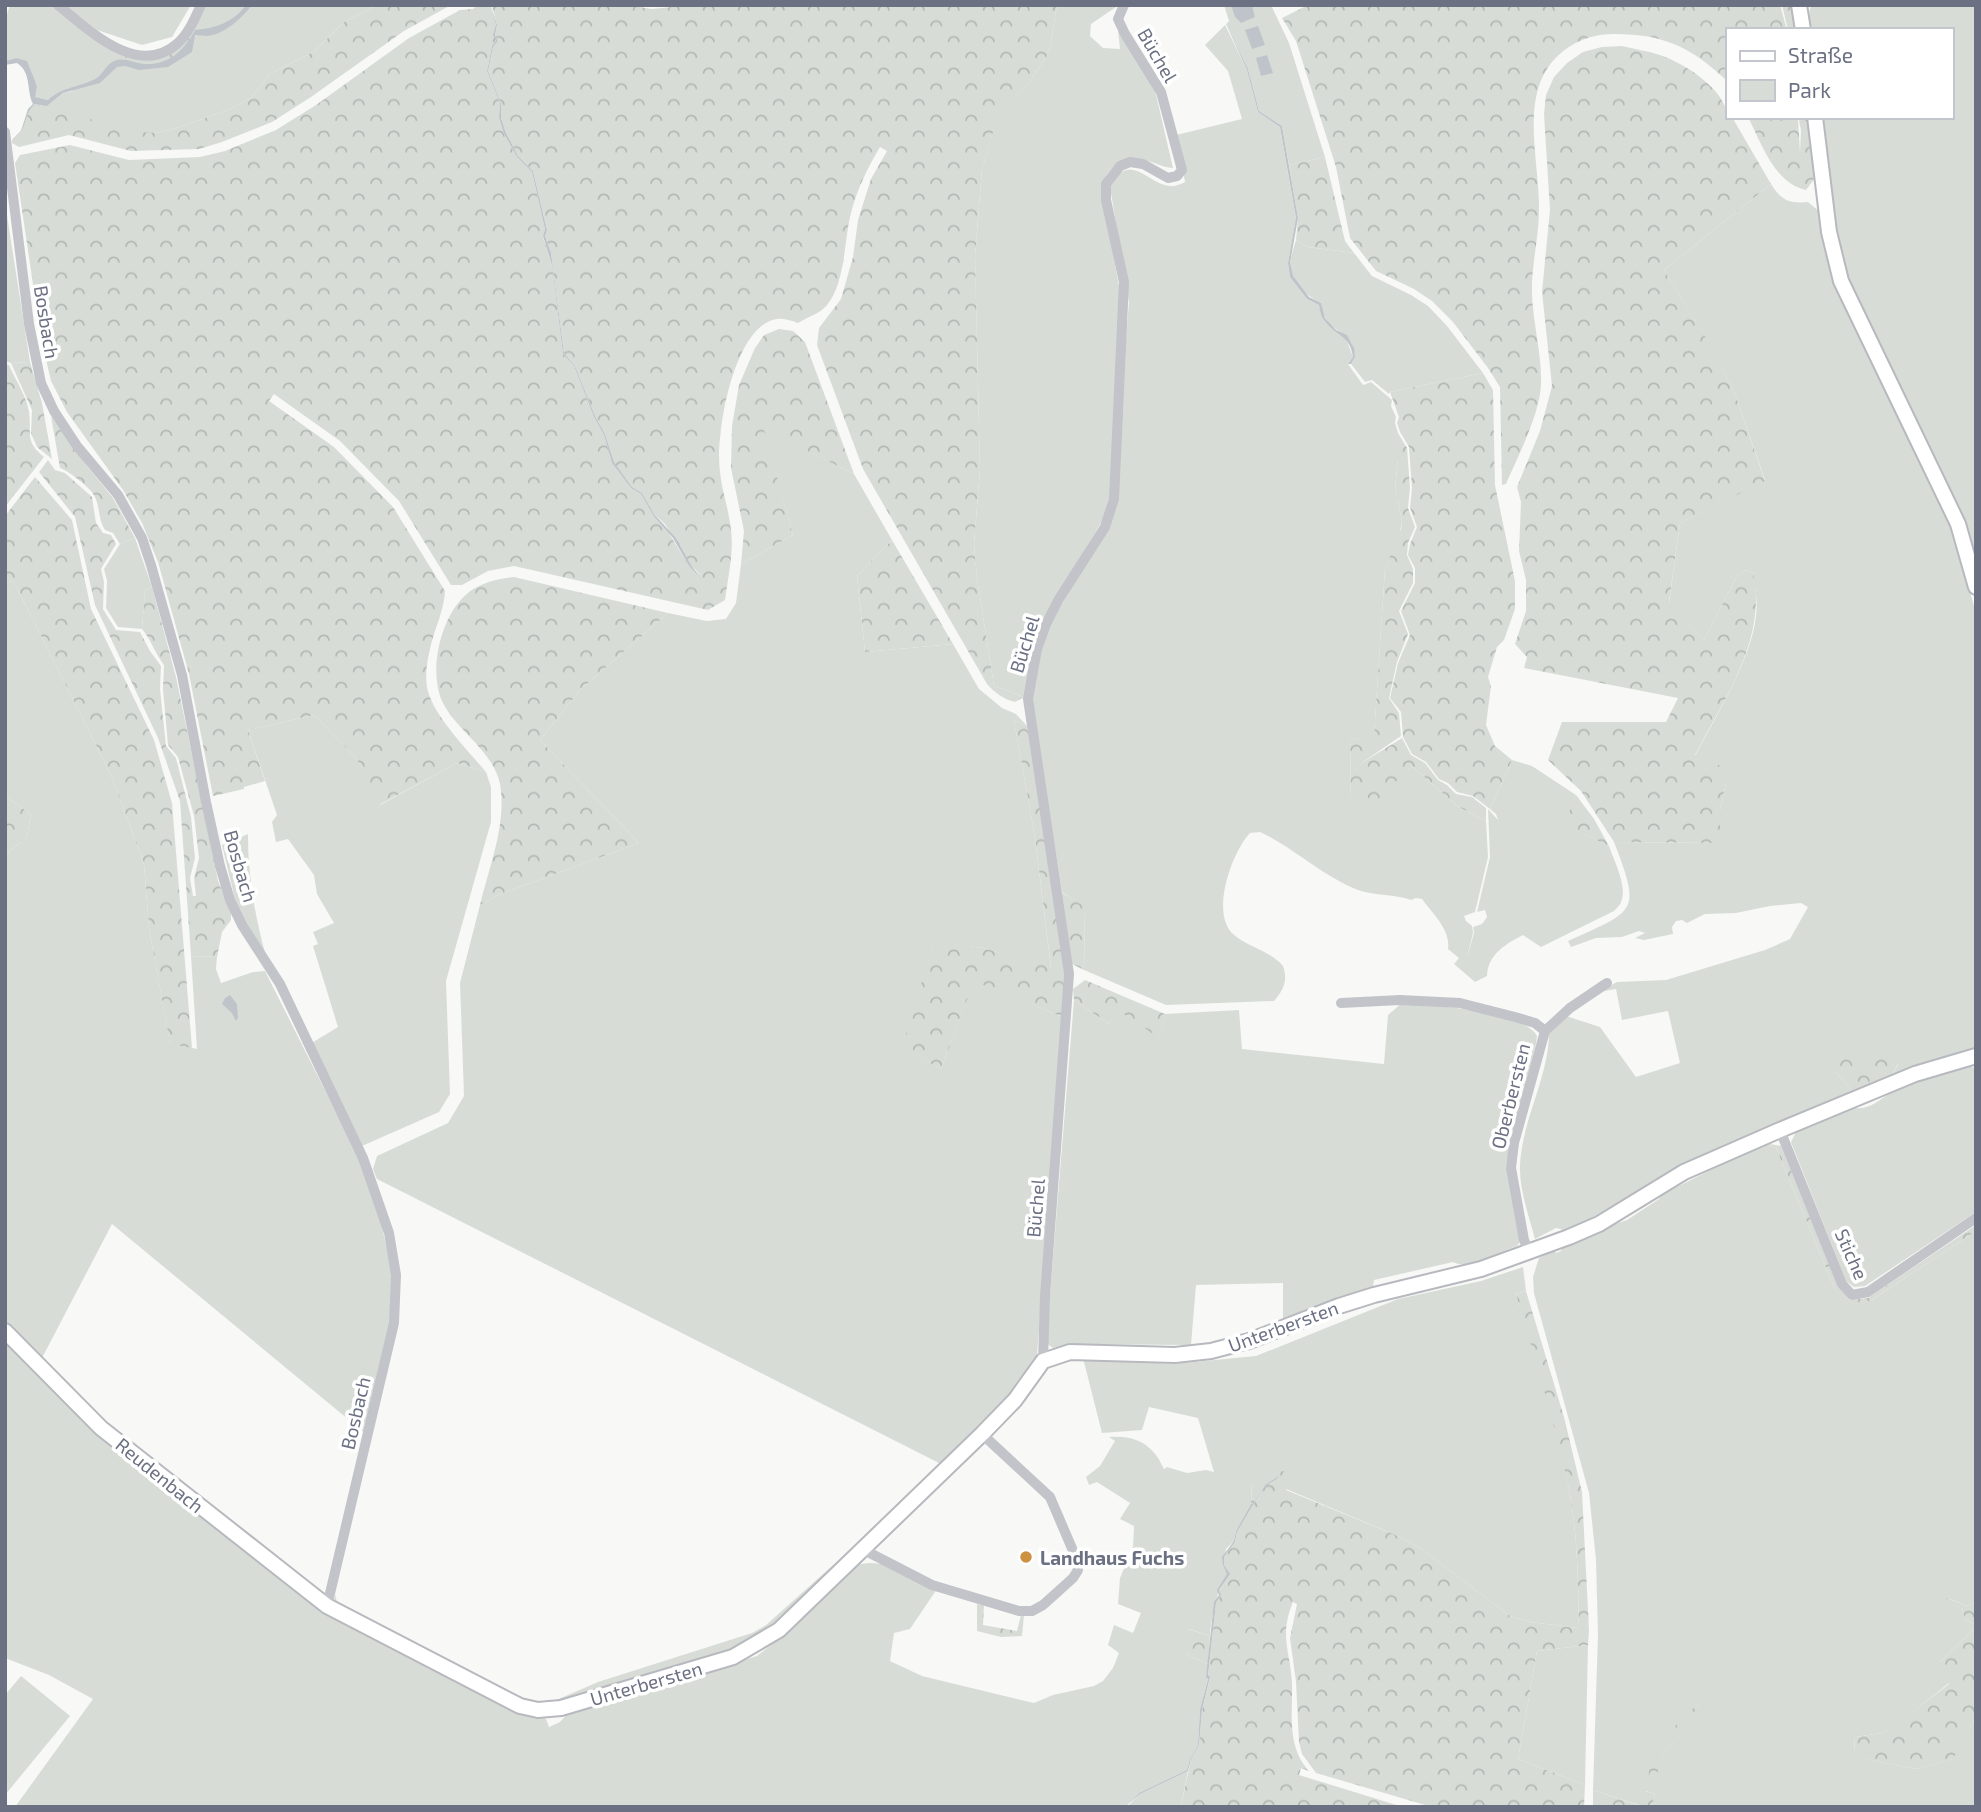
<svg xmlns="http://www.w3.org/2000/svg" width="1981" height="1812" font-family="'Exo 2',sans-serif">
<style>
.green{fill:#d7ddd6;fill-rule:evenodd}
.forest{fill:url(#forest-crowns)}
.water{fill:#bfc4cb}
.lines{fill:none;stroke-linecap:round;stroke-linejoin:round}
.secondary-casing{stroke:#b7b9bf;stroke-width:18}
.street{stroke:#c2c4c9;stroke-width:10}
.secondary{stroke:#fff;stroke-width:14}
.poi-dot{fill:#ce9041;stroke:#fff;stroke-width:2.5}
.labels{text-anchor:middle;dominant-baseline:central;stroke-width:7;stroke-linejoin:round;paint-order:stroke}
.street-label{font-size:19px;fill:#6b7183;stroke:#fff}
.poi-label{font-size:19px;font-weight:bold;fill:#6b7183;stroke:#fff;text-anchor:start}
</style>
<defs>
<pattern id="forest-crowns" width="20" height="18" patternUnits="userSpaceOnUse" patternTransform="scale(1.75)"><rect width="20" height="18" fill="#d7ddd6"/><path d="M2 6a3 3 0 1 1 6 0M12 15a3 3 0 1 1 6 0" fill="none" stroke="#b2b8b3"/></pattern>
</defs>
<rect width="100%" height="100%" fill="#f8f8f6"/>
<g class="green">
<polygon points="10,5 51,5 91,38 108,48 139,59 178,47 199,32 200,30 193,31 206,5 377,5 344,22 315,51 270,74 251,98 228,110 174,129 155,133 135,133 113,129 47,106 63,93 73,91 69,88 48,100 34,97 37,85 16,58 5,61 5,20"/>
<polygon points="65,5 191,5 172,37 142,45 97,30"/>
<path d="M1057,5H1119L1091,24L1090,36L1103,48L1120,49L1118,30L1154,86L1173,168C1165,168 1158,164 1151,162C1125,153 1111,163 1101,186L1122,303L1114,399L1111,491L1104,518L1041,622L1033,647L1024,697L994,686L977,578L974,544L980,469L975,256L982,169L996,121L1030,81L1049,53Z"/>
<polygon points="1224,5 1271,5 1289,43 1325,157 1289,165 1282,126 1259,111 1248,69 1226,24 1229,21"/>
<path d="M1811,5H1976V562L1965,519L1848,282C1833,228 1828,173 1821,117H1951V30H1809L1808,19Z"/>
<path d="M1225,25L1247,70L1258,112L1280,127L1296,219L1288,263L1290,277L1307,299L1319,305C1323,321 1330,330 1345,336L1353,357L1348,364L1363,385L1371,382L1392,400L1391,406L1396,417L1395,423L1398,433V460L1395,488L1402,521L1399,537L1385,569L1374,736L1350,740L1351,801L1413,767L1457,806L1486,821L1488,857L1475,912L1464,916L1466,921L1472,926L1473,933L1467,958L1474,933L1473,927L1482,924L1487,917L1485,910L1477,912L1490,857L1488,809L1498,820L1496,814L1490,809L1512,760L1532,766L1576,795L1565,825L1609,846C1614,861 1628,887 1621,902C1620,906 1616,908 1614,911L1541,947L1523,935C1506,944 1488,954 1487,976L1475,982L1454,964L1459,958L1448,949C1451,930 1432,913 1422,899L1416,898L1411,900C1394,894 1376,896 1358,890C1322,876 1294,848 1260,832L1250,833C1232,852 1210,913 1233,934C1247,947 1269,950 1283,966C1288,980 1284,990 1274,1001L1166,1005L1084,970L1085,908L1062,892L1032,704L1041,649L1049,626L1111,522L1129,302L1110,187C1130,147 1150,189 1174,186C1175,186 1184,183 1185,182L1176,135L1242,119L1228,71L1205,45Z"/>
<path d="M1771,184C1781,200 1789,204 1808,202L1820,212C1825,246 1832,276 1845,307L1947,512L1976,613V1046L1966,1052L1891,1078L1898,1064L1835,1071L1853,1092L1679,1167L1584,1222L1564,1230L1556,1228L1535,1239C1529,1216 1519,1190 1520,1165C1522,1120 1548,1079 1549,1034L1566,1016L1600,1027L1636,1077L1680,1063L1668,1011L1622,1020L1616,989L1599,992L1617,982L1666,980L1765,950L1790,939L1808,907L1801,903L1770,906L1736,913L1705,914L1687,923L1682,920L1676,921L1672,927L1673,934L1644,940L1635,938L1645,933L1639,931L1622,937L1596,938L1571,947L1568,941C1635,910 1642,914 1614,842L1720,843V810L1726,783L1695,756C1716,716 1751,660 1756,616C1758,601 1755,587 1753,573L1746,570L1737,576L1704,640L1669,603L1680,523L1765,480L1735,394L1704,335L1664,270Z"/>
<polygon points="5,198 6,209 30,362 11,363 5,361"/>
<path d="M1296,240L1308,247L1354,253L1372,276L1411,295L1428,306L1447,326L1483,373L1390,392L1389,394L1372,380L1365,382L1351,364L1355,357C1352,330 1340,338 1327,320C1323,315 1322,309 1321,303C1307,297 1289,280 1290,263C1291,256 1294,247 1296,240Z"/>
<path d="M763,429L854,474L892,540L857,576L865,652L953,644L979,689L1002,708L1016,714L1027,726L1014,720L1035,838L1051,968L983,948L934,942L903,1048L941,1069L974,980L1063,1017L1037,1355L1011,1394L982,1425C973,1428 951,1454 942,1463L944,1465L797,1608L760,1638L729,1654L564,1703L540,1706L530,1704L339,1609L334,1601L335,1594L338,1606L360,1619L519,1696L533,1701H554L598,1682L752,1633L766,1625L868,1534L941,1464L377,1179L373,1169L377,1156L448,1123L464,1096L460,983L480,905L498,895L639,843L540,740L580,690L668,613L707,621L726,619L736,603L741,564L793,535Z"/>
<polygon points="135,538 152,587 145,590 142,629 118,627 106,608 107,581 104,569 120,544"/>
<polygon points="5,580 14,582 111,775 144,864 149,928 170,1043 197,1049 191,956 217,957 216,969 221,983 253,972 265,971 366,1172 378,1208 392,1274 390,1324 366,1434 112,1224 42,1358 5,1320 5,855 27,837 31,814 5,796"/>
<polygon points="314,715 357,759 380,805 457,763 486,772 491,787 491,822 446,981 450,1094 439,1112 362,1146 310,1044 338,1027 313,946 318,944 313,932 334,923 317,894 314,875 288,839 276,842 272,822 277,815 248,730"/>
<path d="M248,834C248,878 255,917 267,960L245,923L235,899L222,845Z"/>
<path d="M1074,1000L1109,1024L1118,1009L1159,1037L1165,1014L1239,1010L1242,1049L1384,1064L1388,1015L1402,1003C1430,1005 1524,1011 1537,1036L1536,1044L1509,1147L1506,1167L1520,1242L1517,1246C1498,1251 1474,1272 1453,1262L1374,1280L1373,1287L1283,1319V1283L1196,1285L1191,1345L1072,1344L1053,1348L1046,1343Z"/>
<path d="M1967,1066L1976,1068V1212L1865,1286L1854,1287L1846,1281L1791,1142L1796,1132L1855,1108C1869,1110 1879,1100 1889,1094C1897,1089 1906,1086 1914,1083C1931,1075 1949,1069 1967,1066Z"/>
<path d="M1764,1143L1776,1148L1835,1289L1849,1305L1870,1301L1976,1231V1602L1968,1606L1949,1599L1962,1609L1965,1619L1976,1625V1627L1940,1662L1949,1683L1898,1724L1882,1733L1855,1737L1854,1751L1874,1761L1917,1769L1952,1759L1976,1716V1807H1652L1655,1794L1646,1791L1642,1806L1593,1790L1598,1634L1596,1560L1589,1493L1534,1293L1533,1277L1539,1258L1554,1250L1556,1253L1561,1251L1562,1247L1601,1229L1627,1220L1659,1199L1661,1195ZM1698,1704L1702,1711L1660,1758Z"/>
<path d="M1523,1267L1526,1291L1516,1294C1536,1361 1558,1427 1570,1495C1578,1539 1578,1584 1579,1628L1530,1622L1510,1616L1420,1548L1398,1536L1286,1489L1252,1482L1251,1504L1236,1531L1234,1541L1226,1549L1223,1565L1228,1574C1217,1587 1211,1619 1210,1636L1189,1629L1190,1645L1187,1655L1208,1664L1206,1676L1208,1678L1200,1709L1198,1745L1190,1759L1187,1770L1139,1793L1125,1807H15L93,1699L49,1675L5,1658V1335L121,1452L321,1611L519,1712L546,1719L549,1727L560,1722L568,1713L757,1656L776,1641L855,1566C882,1555 913,1578 937,1589L910,1629L894,1633L890,1661L922,1676L1034,1703L1053,1695L1094,1686L1103,1681L1113,1668L1119,1653L1108,1645L1114,1625L1133,1633L1141,1613L1118,1604L1120,1578L1133,1547L1134,1526L1120,1519L1130,1503L1097,1482L1089,1485L1086,1477L1100,1466L1115,1441L1109,1437C1136,1435 1153,1444 1164,1469L1167,1467L1187,1473L1206,1470L1214,1472L1198,1418L1149,1407L1142,1430L1102,1433L1083,1358L1173,1364L1256,1356L1398,1299L1481,1281Z"/>
<polygon points="1588,1645 1585,1785 1518,1759 1537,1651"/>
<polygon points="21,1676 70,1716 5,1795 5,1695"/>
<polygon points="1188,1771 1181,1807 1127,1807 1140,1794"/>
</g>
<g class="forest">
<path d="M377,5H451L404,31L311,97L272,122L222,142L199,149L131,151L69,135L19,147L12,143V140C28,128 23,115 35,104L52,106L125,131L155,133L174,129L228,110L251,98L270,74L315,51L344,22Z"/>
<path d="M478,5H491C491,12 496,18 496,26C495,33 493,34 497,41L492,46L487,71L500,103L499,118L504,134L517,157L532,172L545,229L543,237L552,265L563,354L574,366L594,417L604,435L612,463L631,488L641,494L653,515L664,525L689,566L701,576L691,565L665,524L654,514L642,493L632,487L614,462L605,434L595,416L575,366L564,353L551,253L545,236L547,229L533,171L518,156L506,133L501,118V103L488,71L493,47L498,41L495,35L497,25L492,5H626L652,9L691,5H1057L1049,53L1030,81L996,122L982,169L975,256L980,469L974,544L977,578L994,686L1024,697L1015,702C1003,699 995,693 987,684L863,469L817,345L819,328L841,299L853,257L858,220L871,179L887,151L880,147C867,169 856,191 850,217C844,243 845,291 822,310C815,315 806,318 798,323C792,321 783,318 777,319C733,325 715,436 720,472C722,491 729,510 731,530C734,552 728,577 725,600L708,610L514,566L488,571L462,585H451L399,501L340,441L274,394L269,401L334,447L393,507L445,591C444,612 434,629 430,649C427,661 425,675 427,687C432,715 468,750 486,772L457,763L379,805L357,759L314,715L248,730L265,781L244,787V789L213,796L189,674L158,562L142,523L123,490L67,412L51,381L41,338L15,163L20,155L70,145L129,160L200,157L225,151L276,130L316,105L409,38L460,10L473,9Z"/>
<path d="M1308,5H1780L1787,30H1727V81C1691,47 1664,34 1614,34C1597,34 1583,38 1569,47C1514,83 1540,156 1539,210C1539,238 1531,266 1532,294C1533,324 1542,354 1541,384C1540,414 1518,456 1506,484L1502,485L1500,387L1488,368L1453,322L1432,301L1414,289L1376,271L1350,238L1336,167L1296,41L1282,18Z"/>
<polygon points="1782,5 1791,5 1795,30 1788,30"/>
<path d="M195,30C170,72 159,62 118,59L117,54C139,59 162,65 181,47C186,42 189,35 195,30Z"/>
<path d="M1622,46C1634,49 1648,51 1660,55C1684,63 1727,90 1727,117H1732L1771,184L1664,270L1705,336L1735,394L1765,481L1680,523L1669,602L1704,640L1737,576L1746,570L1753,573C1768,637 1724,700 1695,755L1723,767L1726,783L1720,810V843L1614,842L1581,791L1548,760L1562,722H1666L1678,698L1524,668L1527,657L1515,644L1526,611V580L1519,551L1521,502L1517,487L1540,431L1552,386L1542,292L1550,210L1544,114L1546,95L1554,77L1567,63L1583,52L1602,47Z"/>
<path d="M1748,117H1800L1798,120L1800,152L1801,130L1799,121L1801,117H1808L1815,178L1806,190C1774,183 1762,144 1748,117Z"/>
<polygon points="1325,157 1345,241 1354,253 1308,247 1296,240 1298,218 1289,165"/>
<polygon points="779,329 793,331 805,342 854,474 764,430 793,535 741,564 744,531 731,468 732,426 739,385 755,348 764,335"/>
<polygon points="30,362 42,403 52,459 37,447 31,433 32,410 11,363"/>
<path d="M5,364L9,365C15,379 27,397 29,412C32,433 24,441 44,457L5,507Z"/>
<polygon points="1483,373 1493,390 1495,485 1515,581 1515,609 1504,640 1497,647 1488,677 1491,686 1486,725 1495,746 1512,760 1490,809 1473,796 1457,792 1448,783 1439,779 1426,762 1412,754 1403,737 1401,712 1390,698 1398,663 1410,635 1401,611 1415,583 1415,568 1408,555 1410,544 1417,527 1410,508 1412,488 1409,447 1400,432 1397,423 1399,417 1390,392"/>
<path d="M51,416L87,466L113,498L135,538L120,544L113,533L105,530C98,519 100,508 95,497C92,489 69,471 60,468Z"/>
<polygon points="1398,433 1407,448 1410,488 1408,508 1415,527 1408,543 1407,555 1413,569 1413,583 1399,611 1408,634 1397,662 1389,698 1399,713 1401,736 1360,764 1402,738 1411,755 1425,763 1438,780 1447,785 1456,794 1472,797 1486,808 1486,821 1457,806 1413,767 1406,771 1369,809 1351,802 1350,740 1374,735 1385,569 1401,529 1402,521 1395,488 1398,460"/>
<path d="M48,460L55,470L65,473L92,497L96,523L103,533L111,535L116,544L101,569L104,582L103,609L116,630L140,632L150,651L161,666L160,689L166,746L176,758L191,817L195,858L190,878L193,896H196L194,878L199,858L194,816L178,757L168,745L163,689L164,665C155,653 151,640 142,629L145,590L152,587L176,677L218,881L231,912V920L222,932L217,957L191,956L180,801L158,738L95,605L75,517L39,472Z"/>
<polygon points="35,477 72,520 91,609 154,740 172,803 192,1048 170,1044 149,928 144,864 111,775 14,582 5,580 5,516"/>
<polygon points="892,540 953,644 865,652 857,576"/>
<path d="M514,577L668,613L580,690L540,740L639,843L498,895L480,905C489,867 507,824 500,784C493,750 456,731 442,701C428,669 441,614 469,592C483,582 497,579 514,577Z"/>
<polygon points="1014,720 1027,726 1041,803 1064,973 1063,1017 974,981 941,1069 902,1048 934,941 983,948 1051,967 1035,838"/>
<polygon points="1576,795 1594,819 1609,846 1564,825"/>
<polygon points="5,796 31,814 27,837 5,855"/>
<polygon points="1061,892 1085,907 1084,970 1072,964"/>
<polygon points="1085,980 1165,1014 1159,1038 1118,1010 1109,1024 1074,1000 1073,989"/>
<polygon points="1836,1043 1898,1063 1891,1078 1853,1092 1835,1071"/>
<polygon points="1764,1143 1781,1146 1838,1286 1850,1300 1868,1298 1976,1225 1976,1231 1870,1301 1849,1306 1835,1289 1776,1148"/>
<path d="M1526,1291L1564,1417L1582,1492L1589,1630L1588,1645L1537,1651L1518,1759L1585,1785L1584,1807H1432L1316,1773L1302,1754L1299,1742L1296,1682L1290,1638L1297,1604L1293,1602C1279,1636 1290,1650 1292,1682C1293,1713 1286,1746 1309,1771L1301,1768L1299,1775L1403,1807H1181L1191,1759L1199,1745L1202,1710L1210,1678L1208,1676L1216,1603L1221,1595L1219,1591L1229,1574L1224,1565V1557L1235,1542L1237,1532L1252,1505C1259,1501 1260,1493 1265,1487C1270,1482 1274,1482 1278,1476L1265,1485L1254,1503L1251,1504L1252,1482L1271,1470L1289,1472L1286,1490L1398,1536L1420,1548L1510,1616L1530,1622L1579,1628C1578,1584 1578,1539 1570,1495C1557,1427 1535,1361 1516,1294Z"/>
<polygon points="1945,1598 1968,1606 1976,1602 1976,1625 1965,1619 1962,1609"/>
<polygon points="977,1604 984,1605 983,1625 1017,1631 1021,1615 1024,1615 1022,1636 1001,1637 977,1631"/>
<polygon points="1976,1627 1976,1716 1953,1759 1917,1769 1874,1761 1854,1752 1855,1737 1882,1733 1898,1723 1949,1684 1939,1663"/>
<polygon points="1188,1629 1210,1636 1208,1664 1187,1655 1189,1645 1185,1643"/>
<polygon points="1698,1704 1703,1711 1660,1758 1656,1783 1648,1780 1651,1756 1674,1727"/>
<polygon points="1593,1790 1641,1806 1645,1791 1655,1794 1652,1807 1593,1807"/>
</g>
<g class="water">
<path d="M246,5H252C243,17 224,35 207,36C203,36 199,35 195,35L192,52L168,67L139,70L125,66L117,67L100,83L63,93L47,106L35,104C22,116 29,129 12,140L21,131L28,109L33,104C26,90 32,73 17,63L5,65V61L16,58L27,61L37,86L35,97L48,100C63,86 79,88 97,78C104,73 107,62 117,60C126,58 135,63 144,64C170,65 183,51 195,30C216,28 234,22 246,5Z"/>
<polygon points="491,5 497,25 495,35 498,41 493,47 488,71 501,103 501,118 506,133 518,156 533,171 547,230 545,236 551,253 564,353 575,366 595,416 605,434 614,462 632,487 642,493 654,514 675,537 691,565 700,577 689,566 673,538 653,515 641,494 631,488 612,463 604,435 594,417 574,366 563,354 552,265 543,236 545,229 532,172 517,157 504,134 499,118 500,103 487,71 492,46 496,41 493,35 496,25"/>
<polygon points="1231,5 1252,5 1255,17 1241,23 1235,17"/>
<path d="M1226,24L1248,69L1259,111L1282,126L1298,218L1290,263L1293,276L1309,297L1321,303L1325,318L1336,330L1347,335L1354,348L1355,357L1351,364H1348L1353,357C1350,334 1336,337 1325,321C1321,317 1320,310 1319,305L1307,299L1290,277L1288,263L1296,218L1280,127L1258,112L1247,70Z"/>
<polygon points="1258,26 1265,45 1252,49 1245,30"/>
<polygon points="1267,55 1273,73 1261,76 1256,58"/>
<polygon points="230,995 237,1004 238,1018 236,1021 232,1013 222,1004 225,998"/>
<path d="M1279,1476C1276,1481 1271,1481 1266,1486C1260,1492 1258,1501 1252,1506L1237,1532L1235,1542L1224,1557V1565L1230,1574L1219,1590L1221,1595L1216,1603L1208,1675L1210,1677L1202,1710L1199,1745L1191,1759L1188,1771L1140,1794L1125,1807L1139,1793L1187,1770L1190,1759L1198,1745L1200,1709L1208,1679L1206,1677L1214,1602L1219,1595L1217,1590L1227,1574L1223,1565L1222,1557L1234,1541L1236,1531L1251,1504L1254,1503L1265,1485Z"/>
</g>
<g class="lines">
<defs>
<g id="secondary">
<polyline points="1799,5 1803,30"/>
<polyline points="1815,117 1829,232 1841,281 1958,524 1976,587"/>
<polyline points="5,1331 101,1428 327,1606 520,1706 538,1710 561,1708 733,1657 779,1630 982,1434 1015,1400 1043,1361 1070,1352 1175,1355 1211,1351 1249,1341 1339,1306 1374,1295 1481,1269 1569,1237 1599,1224 1684,1172 1780,1130 1915,1074 1976,1056"/>
</g>
</defs>
<use href="#secondary" class="secondary-casing"/>
<g class="street">
<path d="M58,5C89,30 138,79 178,43C189,33 195,18 201,5"/>
<polyline points="5,132 29,324 41,383 54,411 77,446 118,495 142,538 151,565 182,675 206,802 220,866 230,900 242,925 280,984 363,1158 389,1233 396,1275 394,1323 327,1606"/>
<polyline points="1341,1003 1400,1000 1460,1003 1515,1017 1535,1023 1545,1031"/>
<polyline points="1780,1130 1842,1284 1852,1295 1868,1292 1976,1218"/>
<polyline points="1529,1252 1524,1240 1511,1168 1514,1143 1545,1031 1570,1008 1607,983"/>
<polyline points="1043,1361 1045,1296 1069,974 1028,699 1037,649 1046,624 1059,599 1105,527 1114,499 1124,282 1106,200 1106,184 1120,166 1130,162 1143,164 1168,178 1177,176 1182,170 1161,92 1125,34 1118,19 1124,5"/>
<polyline points="864,1550 932,1585 1019,1611 1032,1611 1043,1605 1073,1578 1078,1570 1077,1560 1050,1497 982,1434"/>
</g>
<use href="#secondary" class="secondary"/>
</g>
<circle class="poi-dot" cx="1026" cy="1557" r="7"/>
<g class="labels">
<g class="street-label">
<text transform="translate(1158 55) rotate(60)">Büchel</text>
<text transform="translate(47 322) rotate(81)">Bosbach</text>
<text transform="translate(1024 644) rotate(-73)">Büchel</text>
<text transform="translate(241 866) rotate(74)">Bosbach</text>
<text transform="translate(1510 1096) rotate(-76)">Oberbersten</text>
<text transform="translate(1035 1208) rotate(-85)">Büchel</text>
<text transform="translate(1852 1254) rotate(66)">Stiche</text>
<text transform="translate(1283 1326) rotate(-20)">Unterbersten</text>
<text transform="translate(355 1413) rotate(-77)">Bosbach</text>
<text transform="translate(160 1475) rotate(39)">Reudenbach</text>
<text transform="translate(646 1683) rotate(-16)">Unterbersten</text>
</g>
<g class="poi-label">
<text x="1040" y="1557">Landhaus Fuchs</text>
</g>
</g>
<rect width="1981" height="1812" fill="none" stroke="#6b7183" stroke-width="14"/>
<rect x="1726" y="28" width="228" height="91" fill="#ffffff" stroke="#c4c6cd" stroke-width="2"/>
<rect x="1740" y="51" width="35" height="10" fill="#ffffff" stroke="#c4c6cd" stroke-width="2"/>
<text x="1788" y="63" font-size="21" fill="#6b7183">Straße</text>
<rect x="1740" y="80" width="35" height="21" fill="#d7ddd6" stroke="#c4c6cd" stroke-width="2"/>
<text x="1788" y="98" font-size="21" fill="#6b7183">Park</text>
</svg>
